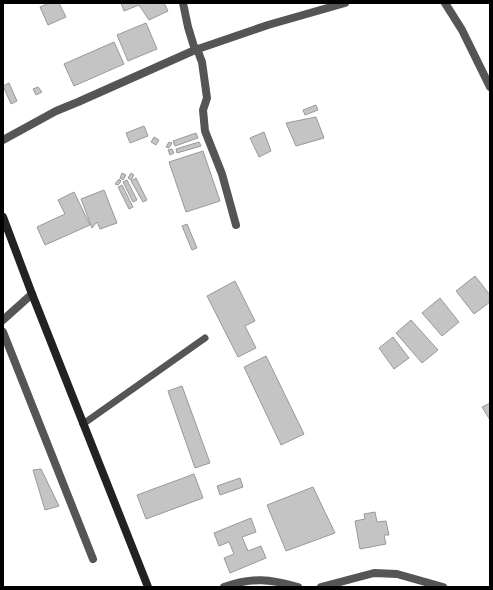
<svg xmlns="http://www.w3.org/2000/svg" width="493" height="590" font-family="'Sofia Sans Condensed',sans-serif">
<style>
.building{fill:#c4c4c4;stroke:#999}
.lines{fill:none;stroke-linecap:round;stroke-linejoin:round}
.lane{stroke:#555;stroke-width:7}
.street{stroke:#555;stroke-width:8}
.secondary{stroke:#222;stroke-width:8}
</style>
<rect width="100%" height="100%" fill="#fff"/>
<g class="building">
<polygon points="49,3 59,3 66,17 48,25 40,7"/>
<polygon points="121,3 164,3 168,11 149,20 139,5 124,11"/>
<polygon points="146,23 157,49 128,61 117,35"/>
<polygon points="114,42 124,64 74,86 64,64"/>
<polygon points="9,83 17,101 11,104 3,86"/>
<polygon points="38,87 42,92 36,95 33,89"/>
<polygon points="316,105 318,110 305,115 303,110"/>
<polygon points="316,117 324,138 296,146 286,123"/>
<polygon points="144,126 148,136 130,143 126,133"/>
<polygon points="264,132 271,151 259,157 250,138"/>
<polygon points="196,133 198,138 175,146 173,141"/>
<polygon points="154,137 159,140 156,145 151,142"/>
<polygon points="169,142 172,143 169,148 166,147"/>
<polygon points="199,142 201,146 177,153 176,149"/>
<polygon points="172,149 174,153 170,155 168,150"/>
<polygon points="203,151 220,201 186,212 169,162"/>
<polygon points="122,173 126,175 123,180 120,178"/>
<polygon points="131,173 134,175 131,180 128,178"/>
<polygon points="136,178 147,200 143,202 131,181"/>
<polygon points="119,179 121,181 118,185 115,184"/>
<polygon points="127,180 137,200 133,202 123,182"/>
<polygon points="122,185 133,207 129,209 118,187"/>
<polygon points="104,190 117,223 100,229 97,222 92,228 81,199"/>
<polygon points="74,192 90,225 45,245 37,227 65,214 58,200"/>
<polygon points="187,224 197,248 192,250 182,226"/>
<polygon points="475,276 490,295 490,302 474,314 456,291"/>
<polygon points="235,281 255,321 245,326 256,348 238,357 207,296"/>
<polygon points="440,298 459,322 442,336 422,313"/>
<polygon points="411,320 438,350 422,363 396,333"/>
<polygon points="393,337 409,358 394,369 379,348"/>
<polygon points="266,356 304,434 281,445 244,367"/>
<polygon points="182,386 210,463 195,468 168,391"/>
<polygon points="490,403 490,420 482,407"/>
<polygon points="41,469 59,506 45,510 33,470"/>
<polygon points="194,474 203,498 146,519 137,495"/>
<polygon points="240,478 243,487 220,495 217,486"/>
<polygon points="313,487 335,533 286,551 267,505"/>
<polygon points="375,512 377,522 386,521 389,535 384,535 386,544 360,549 355,521 365,519 364,514"/>
<polygon points="251,518 256,532 242,537 248,551 261,546 266,558 230,573 224,558 234,554 229,542 219,546 214,533"/>
</g>
<g class="lines">
<polyline class="lane" points="83,424 205,338"/>
<g class="street">
<polyline points="183,3 188,27 195,50"/>
<polyline points="445,3 462,30 490,87"/>
<polyline points="197,49 202,62 207,98 203,110 205,131 222,174 236,225"/>
<polyline points="3,140 56,111 78,102 195,50 268,25 345,3"/>
<polyline points="3,320 32,294"/>
<polyline points="3,332 93,559"/>
<path d="M224,587C253,577 270,579 298,587"/>
<polyline points="321,587 374,573 397,574 443,587"/>
</g>
<polyline class="secondary" points="3,217 32,294 148,587"/>
</g>
<rect width="493" height="590" fill="none" stroke="#000000" stroke-width="8"/>
</svg>
